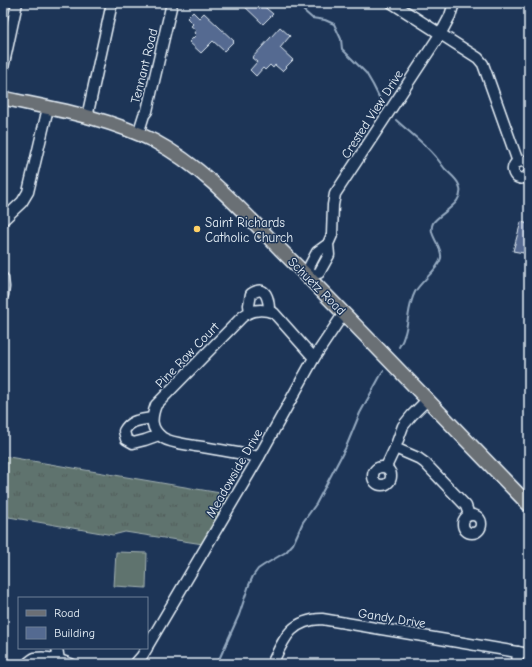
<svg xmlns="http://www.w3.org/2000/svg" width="532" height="667" font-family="'Comic Neue',sans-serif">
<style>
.grass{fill:url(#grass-tufts);stroke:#a4b2b3}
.pitch{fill:#5f736e;stroke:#a4b2b3}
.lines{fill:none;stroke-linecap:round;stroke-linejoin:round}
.stream{stroke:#96abc2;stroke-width:2}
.building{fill:#546a91;stroke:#e8f1f8}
.minor-casing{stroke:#e8f1f8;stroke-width:13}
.major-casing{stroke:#e8f1f8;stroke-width:16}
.minor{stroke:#1d3557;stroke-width:10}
.major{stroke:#6b6f75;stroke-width:13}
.poi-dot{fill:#ffd166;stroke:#1d3557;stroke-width:1.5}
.labels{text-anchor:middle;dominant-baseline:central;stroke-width:3;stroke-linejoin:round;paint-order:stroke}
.street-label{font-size:13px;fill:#e8f1f8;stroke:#1d3557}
.poi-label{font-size:13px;fill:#e8f1f8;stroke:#1d3557;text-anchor:start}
</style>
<defs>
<pattern id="grass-tufts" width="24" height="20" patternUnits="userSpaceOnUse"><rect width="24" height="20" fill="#5f736e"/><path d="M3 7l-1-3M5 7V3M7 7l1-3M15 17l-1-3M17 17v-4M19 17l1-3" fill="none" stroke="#515b5a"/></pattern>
</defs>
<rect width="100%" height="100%" fill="#1d3557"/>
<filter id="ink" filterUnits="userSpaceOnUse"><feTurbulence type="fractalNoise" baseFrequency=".025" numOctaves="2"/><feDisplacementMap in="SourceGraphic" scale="8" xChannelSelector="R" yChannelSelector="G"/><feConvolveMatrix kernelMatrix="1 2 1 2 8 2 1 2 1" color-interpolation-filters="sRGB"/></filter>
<g filter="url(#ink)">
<polygon class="grass" points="3,456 232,495 203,544 125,532 113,535 3,516"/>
<polygon class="pitch" points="116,552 147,553 146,588 114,586"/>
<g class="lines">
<g class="stream">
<polyline points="299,3 304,11 312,18 325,20 334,24 341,39 342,49 366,73 373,85 382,103"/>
<path d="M396,120C409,132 424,143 436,157C439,161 442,165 445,169C450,174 457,179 459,185C467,203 439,213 433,223C427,235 443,246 441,258C439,269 421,281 415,292C406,309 410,330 399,347"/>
<polyline points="217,664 239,615 249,585 253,576 258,569 264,565 286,552 293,544 303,522 316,504 346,447 360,413 383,371"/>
</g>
</g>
<g class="building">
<polygon points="241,3 260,3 273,14 263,24"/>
<polygon points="193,12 199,18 204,13 234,41 224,51 213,41 201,53 189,42 196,35 194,33 196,30 191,26 193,24 187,18"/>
<polygon points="280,27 290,36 280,48 293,60 282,71 275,65 273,68 270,65 265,70 263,68 256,76 250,70 257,62 252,58"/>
<polygon points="521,222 529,224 529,254 513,251"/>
</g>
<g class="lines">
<defs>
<g id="minor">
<polyline points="392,3 478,58 483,64 518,162"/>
<polyline points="3,68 17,3"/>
<polyline points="87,117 112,3"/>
<polyline points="138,134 144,115 147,111 172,3"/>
<path d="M529,165L524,161C503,161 516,189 529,174"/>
<polyline points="3,220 22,202 28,192 48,108"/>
<polyline points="328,244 329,255 319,273 307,276 310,265 317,252 328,244 332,235 333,205 335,194 441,33 450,16 454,3"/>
<polyline points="3,278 4,287 3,295"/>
<path d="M250,312L249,305L251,294C266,283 269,300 269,311"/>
<path d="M152,418C140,420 130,420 124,431L126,439L133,443L145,440L159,435"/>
<polyline points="395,448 418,458 425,463 466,506 469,515"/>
<path d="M259,457C238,453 217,449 195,446C185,444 171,443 163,438C150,429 151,418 156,405L242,317C252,309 262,308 274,313L314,358"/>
<circle cx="382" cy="476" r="9"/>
<polyline points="386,467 395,448 403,426 412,415 428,399"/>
<circle cx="472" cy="524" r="9"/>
<polyline points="147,647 259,457 314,358 344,313"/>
<polyline points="57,648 59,660"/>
<path d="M27,664C29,662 32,659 35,658C46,656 61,660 71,664"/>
<polyline points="135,664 142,656 147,648"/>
<path d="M272,664C284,639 290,620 322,619L529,654"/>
<polyline points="517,664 518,652"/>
</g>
<path id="major" d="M3,98C54,109 107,117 154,141C209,170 249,219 293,262C373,342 450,424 529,505"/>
</defs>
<use href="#minor" class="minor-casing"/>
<use href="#major" class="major-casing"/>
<use href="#minor" class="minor"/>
<use href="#major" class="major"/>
</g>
</g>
<circle class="poi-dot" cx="197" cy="229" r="4"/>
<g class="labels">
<g class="street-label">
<text transform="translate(144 66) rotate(-76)">Tennant Road</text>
<text transform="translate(372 114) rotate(-57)">Crested View Drive</text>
<text transform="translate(317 286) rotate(45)">Schuetz Road</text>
<text transform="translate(187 355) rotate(-46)">Pine Row Court</text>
<text transform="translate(234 473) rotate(-60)">Meadowside Drive</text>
<text transform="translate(392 618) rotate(9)">Gandy Drive</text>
</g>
<g class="poi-label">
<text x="205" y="222">Saint Richards<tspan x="205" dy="15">Catholic Church</tspan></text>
</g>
</g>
<rect width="532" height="667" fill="none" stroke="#1d3557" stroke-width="16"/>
<rect x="8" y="8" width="516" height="651" fill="none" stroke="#e8f1f8" stroke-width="1.5" filter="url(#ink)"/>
<rect x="18" y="597" width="130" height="52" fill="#1d3557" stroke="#6e8097"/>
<rect x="26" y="610" width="20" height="6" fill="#6b6f75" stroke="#6e8097"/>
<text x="54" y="617" font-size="12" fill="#e8f1f8">Road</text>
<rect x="26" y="627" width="20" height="12" fill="#546a91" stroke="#6e8097"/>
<text x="54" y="637" font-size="12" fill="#e8f1f8">Building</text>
</svg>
